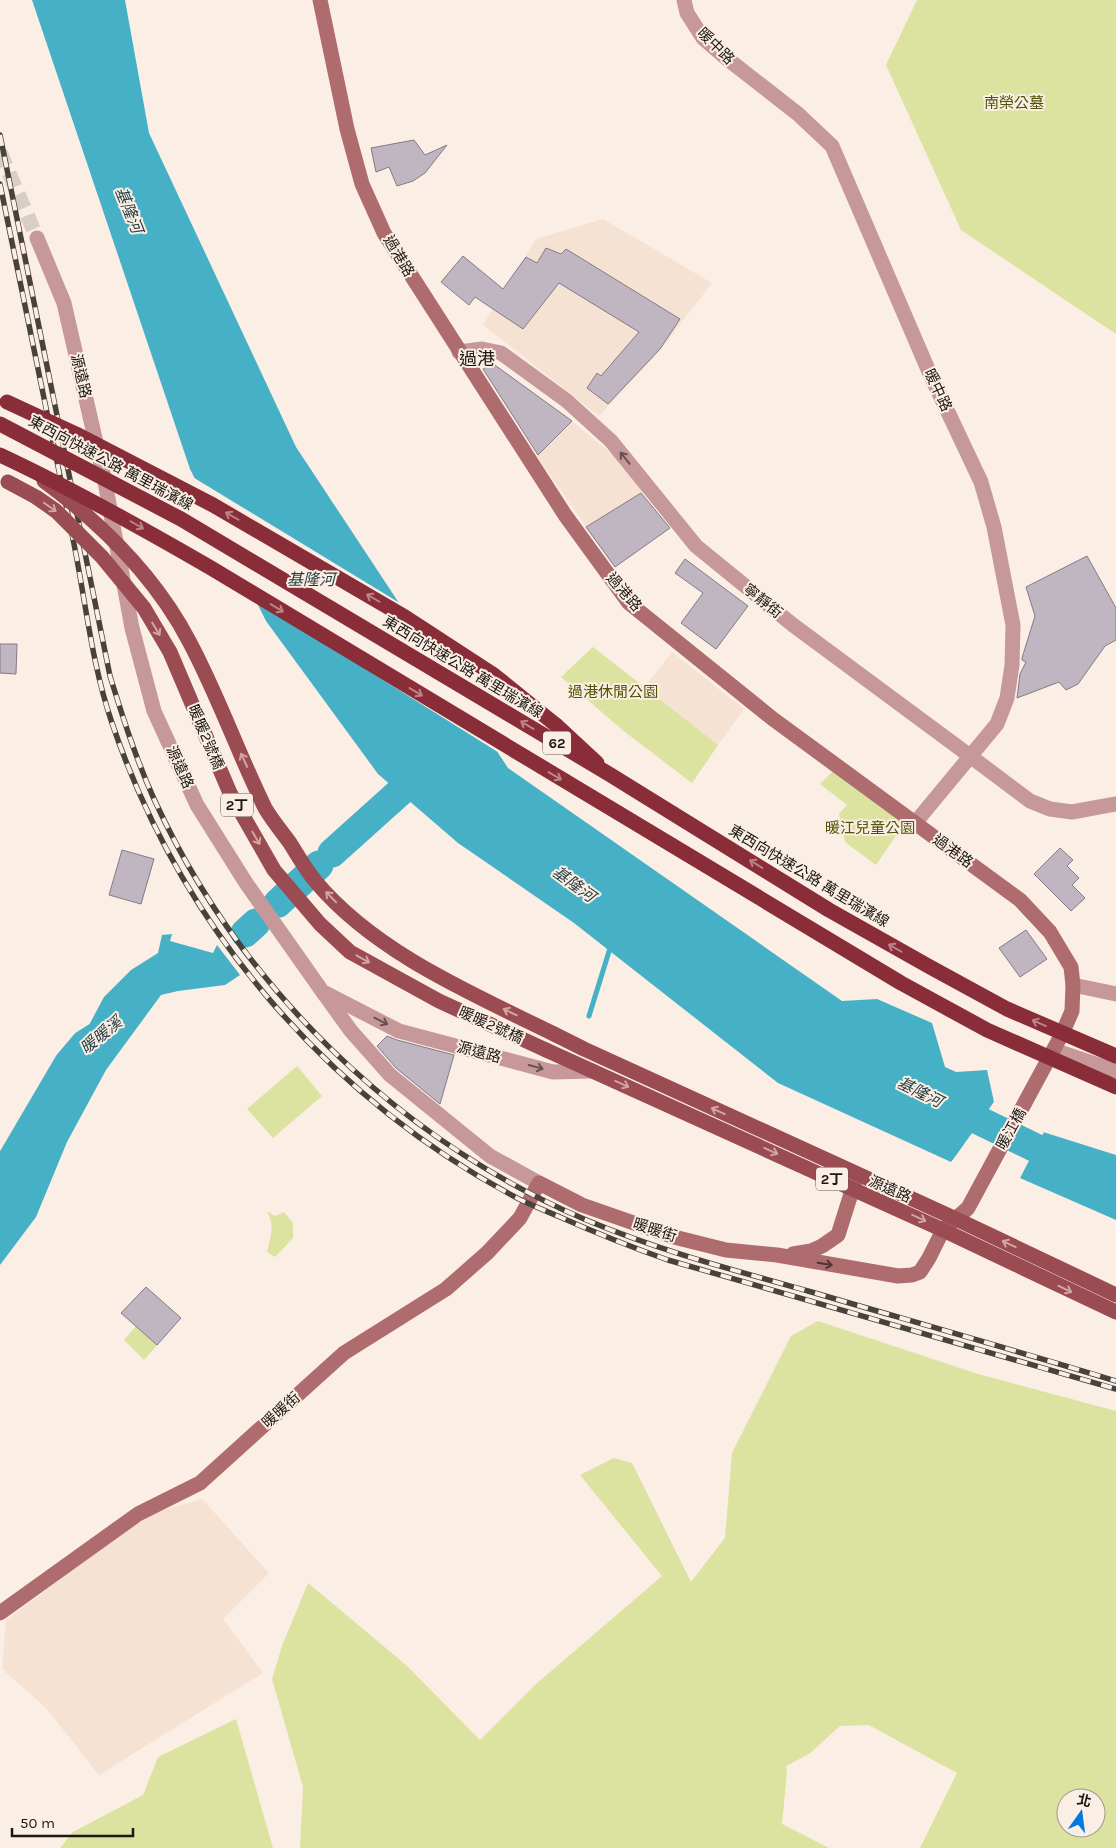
<svg xmlns="http://www.w3.org/2000/svg" width="1116" height="1848" font-family="Karla,'Noto Sans TC',sans-serif">
<style>
.built{fill:#f6e2d3}
.green{fill:#dce29f;fill-rule:evenodd}
.water{fill:#46b1c6}
.pier{fill:#fbeee4}
.lines{fill:none;stroke-linecap:round;stroke-linejoin:round}
.stream{stroke:#46b1c6;stroke-width:5}
.river{stroke:#46b1c6;stroke-width:29}
.building{fill:#bfb6c2;stroke:#837a86}
.street-tunnel{stroke:#d9cec5;stroke-width:15;stroke-dasharray:15 8;stroke-linecap:butt}
.street{stroke:#c79899;stroke-width:15}
.secondary{stroke:#ae6c6f;stroke-width:15}
.primary{stroke:#9b4b52;stroke-width:15}
.highway{stroke:#892d39;stroke-width:15}
.rail-casing{stroke:#48423d;stroke-width:5.5}
.rail{stroke:#fbeee4;stroke-width:4;stroke-dasharray:11;stroke-linecap:butt}
.primary-bridge{stroke:#9b4b52;stroke-width:15}
.highway-bridge{stroke:#892d39;stroke-width:15}
.oneway{stroke:#68514f}
.oneway2{stroke:#d0a5a2}
.oneway3{stroke:#bc8486}
.oneway4{stroke:#4e3533}
.labels{text-anchor:middle;dominant-baseline:central;stroke-width:4;stroke-linejoin:round;paint-order:stroke}
.shield{fill:#fbeee4;stroke:#5e5852;stroke-width:1}
.shield-label{font-size:14px;font-weight:bold;fill:#1b1713}
.street-label{font-size:15px;fill:#1b1713;stroke:#fbeee4}
.park-label{font-size:15px;fill:#515403;stroke:#fbeee4}
.water-label{font-size:16px;font-style:italic;fill:#263e43;stroke:#fbeee4}
.quarter-label{font-size:18px;fill:#1b1713;stroke:#fbeee4}
</style>
<rect width="100%" height="100%" fill="#fbeee4"/>
<g class="built">
<polygon points="603,219 712,283 658,353 599,416 483,325 536,239"/>
<polygon points="572,421 623,463 644,491 586,527 537,456"/>
<polygon points="672,652 744,709 718,745 644,688"/>
<polygon points="202,1499 269,1573 223,1619 263,1673 99,1775 46,1708 2,1669 6,1620 146,1515"/>
</g>
<g class="green">
<polygon points="917,0 1116,0 1116,334 961,230 886,65"/>
<polygon points="593,647 718,745 692,783 625,732 561,677"/>
<polygon points="833,771 905,822 876,865 845,842 839,814 847,805 820,784"/>
<polygon points="297,1066 322,1096 273,1138 247,1109"/>
<path d="M267,1211L275,1216L284,1212L293,1223V1238L275,1257L267,1252C271,1236 275,1226 267,1211Z"/>
<path d="M818,1321L978,1374L1116,1411V1848H920L957,1773L869,1725L840,1726L809,1754L786,1766L787,1772L782,1824L829,1848H300L303,1787L272,1679L282,1646L308,1583L406,1665L480,1740L535,1685L662,1576L580,1475L614,1458L632,1463L691,1582L725,1538L732,1453L791,1336ZM1066,1798H1096V1828H1066Z"/>
<polygon points="136,1326 157,1345 144,1360 124,1340"/>
<polygon points="236,1719 273,1848 60,1848 73,1832 143,1795 158,1757"/>
</g>
<g class="water">
<polygon points="32,0 125,0 149,133 296,447 508,768 842,1001 877,999 932,1023 945,1067 956,1072 987,1070 994,1102 975,1134 951,1162 778,1083 574,923 458,843 378,774 266,621 190,469"/>
<polygon points="172,934 170,941 213,953 217,945 240,975 225,985 178,991 161,995 106,1070 67,1142 36,1217 0,1265 0,1153 4,1148 10,1151 81,1049 81,1038 82,1030 89,1025 104,997 131,970 158,953 162,935"/>
<polygon points="1040,1131 1116,1155 1116,1220 1013,1175"/>
</g>
<g class="pier">
<polygon points="191,476 403,605 501,754 252,598"/>
<polygon points="996,1099 996,1103 977,1135 953,1164 950,1164"/>
<polygon points="1041,1128 1045,1130 1019,1180 1012,1177 1011,1174 1038,1130"/>
</g>
<g class="lines">
<polyline class="stream" points="589,1016 611,945"/>
<g class="river">
<polyline points="332,853 421,773"/>
<polyline points="278,903 319,865"/>
<polyline points="245,933 256,923"/>
<polyline points="947,1105 1116,1187"/>
<polyline points="0,1180 68,1064 85,1044 112,1027"/>
</g>
</g>
<g class="building">
<polygon points="414,140 425,155 447,145 425,173 413,181 397,186 389,167 376,172 371,148"/>
<polygon points="546,248 561,254 566,249 680,319 660,349 608,404 587,388 597,373 601,376 639,332 559,283 523,329 475,297 469,305 441,282 463,256 503,289 526,257 537,263"/>
<polygon points="492,363 572,421 538,455 483,369"/>
<polygon points="641,493 670,528 615,567 586,527"/>
<polygon points="1087,556 1116,608 1116,640 1105,646 1078,684 1066,690 1059,682 1017,698 1020,674 1026,662 1022,660 1022,658 1035,616 1026,587"/>
<polygon points="685,559 748,606 716,649 681,623 703,593 675,573"/>
<polygon points="0,644 17,644 16,674 0,673"/>
<polygon points="1060,848 1073,860 1067,866 1079,878 1072,885 1085,898 1071,911 1034,874"/>
<polygon points="122,850 154,859 141,904 109,895"/>
<polygon points="1026,930 1047,959 1020,977 999,948"/>
<polygon points="387,1036 397,1040 454,1055 440,1104 396,1068 377,1046"/>
<polygon points="146,1287 181,1318 157,1345 121,1313"/>
</g>
<g class="lines">
<polyline class="street-tunnel" points="0,152 37,238"/>
<g class="street">
<polyline points="684,0 687,13 703,38 725,57 798,114 832,146 930,374 981,482 994,527 1013,625 1012,665 1007,698 997,724 915,823"/>
<polyline points="37,238 64,303 105,482 132,628 154,711 197,805 246,883 322,991 351,1031 390,1075 490,1156 539,1183"/>
<polyline points="459,352 482,349 501,353 567,401 611,441 696,546 793,625 970,756 1030,801 1050,809 1072,812 1116,804"/>
<polyline points="1073,985 1116,994"/>
<polyline points="325,993 399,1031 553,1072 592,1071"/>
<polyline points="1054,1050 1116,1071"/>
</g>
<g class="secondary">
<polyline points="793,1254 811,1251 822,1246 838,1235 856,1178"/>
<polyline points="0,1613 138,1514 200,1483 344,1353 446,1289 487,1253 520,1218 539,1183 582,1205 674,1237 726,1250 777,1255 898,1276 912,1275 920,1272 929,1258 943,1230 968,1208 1062,1034 1072,1011 1073,985 1071,967 1050,932 1020,900 773,719 629,603 565,515 384,233 362,184 347,129 320,0"/>
</g>
<g class="primary">
<polyline points="554,1034 584,1049 954,1218 1116,1295"/>
<polyline points="546,1050 943,1230 1116,1312"/>
</g>
<polyline class="highway" points="556,725 597,763"/>
<defs>
<g id="rail">
<path d="M0,135L110,676C123,718 136,759 154,799C239,985 396,1138 584,1219C657,1250 733,1270 808,1291C911,1321 1014,1350 1116,1381"/>
<path d="M0,184C25,304 49,424 74,544C86,604 92,665 112,723C181,927 327,1097 517,1198C531,1205 546,1211 560,1217C596,1233 631,1247 668,1260L1116,1389"/>
</g>
</defs>
<use href="#rail" class="rail-casing"/>
<use href="#rail" class="rail"/>
<g class="primary-bridge">
<path d="M44,481C102,524 155,576 189,641C218,695 238,753 265,808C272,820 282,832 290,843C298,856 306,870 316,882C376,953 471,993 554,1034"/>
<polyline points="8,482 36,497 56,511 102,557 144,608 170,652 230,793 274,870 320,924 350,952 439,1001 546,1050"/>
</g>
<g class="highway-bridge">
<polyline points="7,402 76,434 213,505 405,617 494,675 556,725"/>
<polyline points="0,424 181,519 609,774 829,910 930,967 1007,1009 1116,1056"/>
<path d="M0,455C73,489 142,528 211,568L901,983L987,1030L1116,1087"/>
</g>
</g>
<defs><path id="oneway-shaft" d="M-6 0H5M1.5-3L5.5 0L1.5 3" fill="none" stroke-width="1.6" stroke-linecap="round" stroke-linejoin="round" transform="scale(1.25)"/></defs>
<g class="oneway">
<use href="#oneway-shaft" transform="translate(625 458) rotate(-129)"/>
<use href="#oneway-shaft" transform="translate(381 1021) rotate(27)"/>
<use href="#oneway-shaft" transform="translate(536 1067) rotate(15)"/>
</g>
<g class="oneway2">
<use href="#oneway-shaft" transform="translate(50 507) rotate(35)"/>
<use href="#oneway-shaft" transform="translate(156 629) rotate(59)"/>
<use href="#oneway-shaft" transform="translate(244 760) rotate(-115)"/>
<use href="#oneway-shaft" transform="translate(256 838) rotate(60)"/>
<use href="#oneway-shaft" transform="translate(331 897) rotate(-134)"/>
<use href="#oneway-shaft" transform="translate(363 959) rotate(29)"/>
<use href="#oneway-shaft" transform="translate(510 1012) rotate(-154)"/>
<use href="#oneway-shaft" transform="translate(622 1084) rotate(24)"/>
<use href="#oneway-shaft" transform="translate(718 1111) rotate(-155)"/>
<use href="#oneway-shaft" transform="translate(771 1151) rotate(24)"/>
<use href="#oneway-shaft" transform="translate(919 1218) rotate(25)"/>
<use href="#oneway-shaft" transform="translate(1009 1244) rotate(-155)"/>
<use href="#oneway-shaft" transform="translate(1065 1289) rotate(26)"/>
</g>
<g class="oneway3">
<use href="#oneway-shaft" transform="translate(232 516) rotate(-150)"/>
<use href="#oneway-shaft" transform="translate(137 525) rotate(30)"/>
<use href="#oneway-shaft" transform="translate(373 598) rotate(-150)"/>
<use href="#oneway-shaft" transform="translate(277 608) rotate(31)"/>
<use href="#oneway-shaft" transform="translate(416 692) rotate(31)"/>
<use href="#oneway-shaft" transform="translate(527 725) rotate(-149)"/>
<use href="#oneway-shaft" transform="translate(555 776) rotate(31)"/>
<use href="#oneway-shaft" transform="translate(756 864) rotate(-148)"/>
<use href="#oneway-shaft" transform="translate(895 948) rotate(-150)"/>
<use href="#oneway-shaft" transform="translate(1039 1023) rotate(-156)"/>
</g>
<use class="oneway4" href="#oneway-shaft" transform="translate(825 1264) rotate(10)"/>
<g class="labels">
<g class="shield">
<rect x="543" y="731.5" width="28" height="23" rx="4"/>
<rect x="221" y="793.5" width="32" height="23" rx="4"/>
<rect x="816" y="1167.5" width="32" height="23" rx="4"/>
</g>
<g class="shield-label">
<text x="557" y="743">62</text>
<text x="237" y="805">2丁</text>
<text x="832" y="1179">2丁</text>
</g>
<g class="street-label">
<text transform="translate(716 46) rotate(45)">暖中路</text>
<text transform="translate(399 256) rotate(59)">過港路</text>
<text transform="translate(81 376) rotate(77)">源遠路</text>
<text transform="translate(938 390) rotate(65)">暖中路</text>
<text transform="translate(111 463) rotate(28)">東西向快速公路 萬里瑞濱線</text>
<text transform="translate(624 592) rotate(49)">過港路</text>
<text transform="translate(763 601) rotate(39)">寧靜街</text>
<text transform="translate(463 667) rotate(31)">東西向快速公路 萬里瑞濱線</text>
<text transform="translate(206 737) rotate(67)">暖暖2號橋</text>
<text transform="translate(180 767) rotate(66)">源遠路</text>
<text transform="translate(953 851) rotate(36)">過港路</text>
<text transform="translate(809 876) rotate(31)">東西向快速公路 萬里瑞濱線</text>
<text transform="translate(491 1025) rotate(24)">暖暖2號橋</text>
<text transform="translate(479 1052) rotate(15)">源遠路</text>
<text transform="translate(1011 1129) rotate(-61)">暖江橋</text>
<text transform="translate(890 1189) rotate(24)">源遠路</text>
<text transform="translate(655 1230) rotate(18)">暖暖街</text>
<text transform="translate(281 1410) rotate(-42)">暖暖街</text>
</g>
<g class="park-label">
<text x="1014" y="103">南榮公墓</text>
<text x="613" y="692">過港休閒公園</text>
<text x="870" y="828">暖江兒童公園</text>
</g>
<g class="water-label">
<text transform="translate(129 210) rotate(68)">基隆河</text>
<text x="311" y="579">基隆河</text>
<text transform="translate(574 884) rotate(36)">基隆河</text>
<text transform="translate(101 1035) rotate(-39)">暖暖溪</text>
<text transform="translate(920 1092) rotate(26)">基隆河</text>
</g>
<g class="quarter-label">
<text x="477" y="359">過港</text>
</g>
</g>
<g transform="translate(1081 1813) rotate(14)"><circle r="24" fill="#fbeee4" stroke="#a19890"/>
<path d="M0-4L9 19L0 12L-9 19Z" fill="#007ae0"/>
<text y="-8" font-size="14" font-weight="bold" text-anchor="middle" fill="#1b1713">北</text>
</g>
<path d="M12 1828v8h121v-8" fill="none" stroke="#1b1713" stroke-width="2.5"/>
<text x="20" y="1828" font-size="15" fill="#1b1713" stroke="#fbeee4" stroke-width="4" paint-order="stroke">50 m</text>
</svg>
